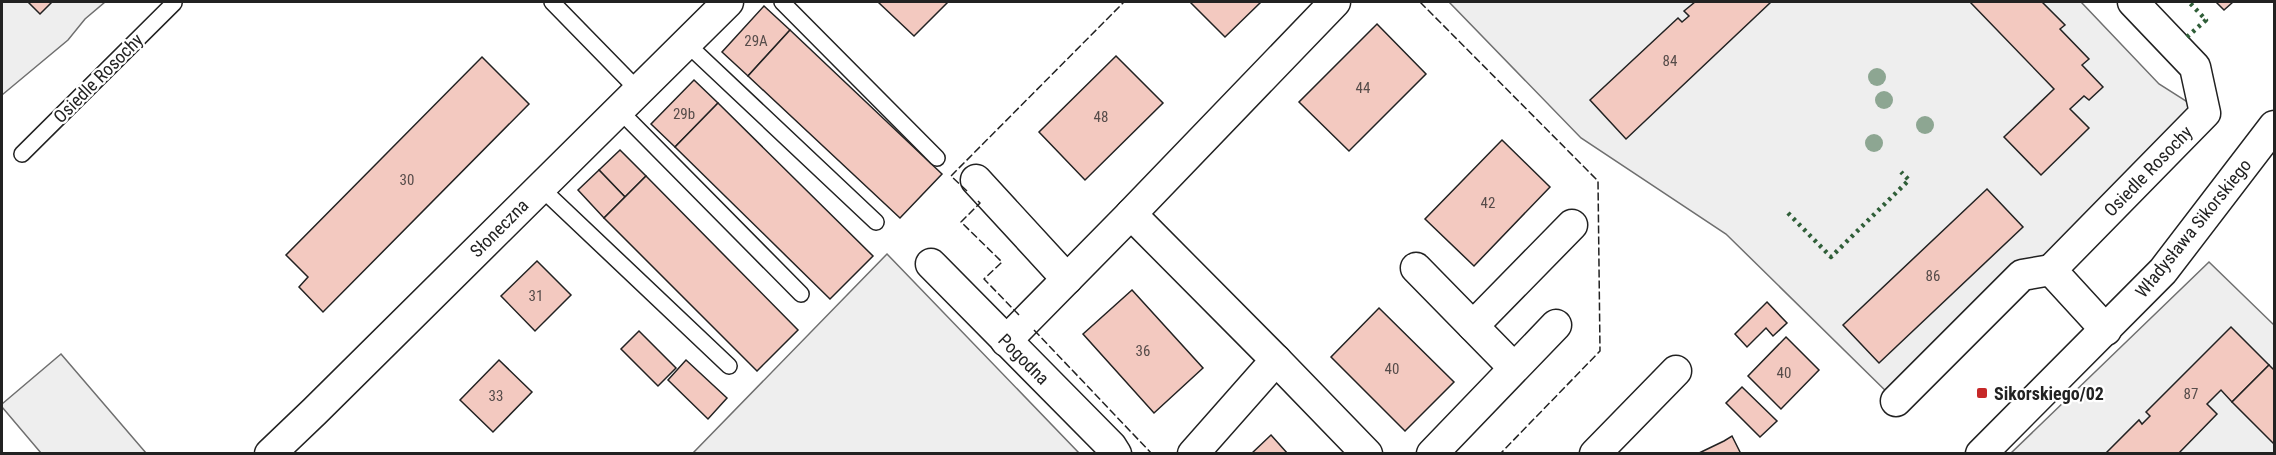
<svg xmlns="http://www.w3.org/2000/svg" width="2276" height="455" font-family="'Roboto Condensed',sans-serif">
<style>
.green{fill:#eee;stroke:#6f6f6f;stroke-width:1.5}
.building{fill:#f3c9c0;stroke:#222;stroke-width:1.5}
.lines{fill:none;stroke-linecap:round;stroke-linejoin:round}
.service-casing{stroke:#222;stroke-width:18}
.minor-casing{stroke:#222;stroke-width:33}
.service{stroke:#fff;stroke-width:15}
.minor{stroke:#fff;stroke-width:30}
.hedge{stroke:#2f5e38;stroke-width:4.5;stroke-dasharray:3 4.5;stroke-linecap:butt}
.fence{stroke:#222;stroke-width:1.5;stroke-dasharray:8 3;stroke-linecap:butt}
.tree{fill:#8da692}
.poi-dot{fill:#c62828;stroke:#fff;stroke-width:2}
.labels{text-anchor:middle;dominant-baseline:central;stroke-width:4.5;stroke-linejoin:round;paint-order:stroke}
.number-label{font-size:15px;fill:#564c4a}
.street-label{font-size:18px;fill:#222;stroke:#fff}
.poi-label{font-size:18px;font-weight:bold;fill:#222;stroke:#fff;text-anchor:start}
</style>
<rect width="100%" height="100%" fill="#fff"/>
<g class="green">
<polygon points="2,2 105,2 85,19 68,40 2,95"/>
<polygon points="1449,2 2081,2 2159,84 2205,113 1896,401 1726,234 1581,138"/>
<polygon points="887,254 1079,453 693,453"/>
<polygon points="2209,262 2274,325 2274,453 2010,454"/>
<polygon points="61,354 146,453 41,453 2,407 2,404"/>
</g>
<g class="building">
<polygon points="28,2 52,2 40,14"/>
<polygon points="878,2 948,2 914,36"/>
<polygon points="1190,2 1261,2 1225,37"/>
<polygon points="1695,2 1771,2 1626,139 1590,100 1678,18 1682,22 1689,16 1684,11"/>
<polygon points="1970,2 2042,2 2065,25 2060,29 2089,59 2082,65 2103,87 2089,100 2084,96 2070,109 2089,128 2041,175 2004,137 2054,89"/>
<polygon points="2216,2 2233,2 2224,10"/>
<polygon points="764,6 790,30 748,76 722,52"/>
<polygon points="1377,24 1426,74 1349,151 1299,102"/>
<polygon points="790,30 942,174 900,218 748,76"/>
<polygon points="1116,56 1163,103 1085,180 1039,132"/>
<polygon points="482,57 529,104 323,312 299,287 308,277 286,255"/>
<polygon points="694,80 718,103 675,147 651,124"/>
<polygon points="718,103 873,256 830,299 675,147"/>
<polygon points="1502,140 1550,187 1474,266 1425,219"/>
<polygon points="620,150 646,176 625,197 599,170"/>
<polygon points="599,170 625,197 604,218 578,190"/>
<polygon points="646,176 798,330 757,371 604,218"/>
<polygon points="1987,189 2023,227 1879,363 1843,325"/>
<polygon points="537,261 571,295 535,331 501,296"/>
<polygon points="1132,290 1203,368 1154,413 1083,334"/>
<polygon points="1767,302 1787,323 1773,336 1766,328 1747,347 1735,334"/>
<polygon points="1379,308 1454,382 1405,431 1331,357"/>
<polygon points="2231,327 2269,365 2232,402 2221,390 2207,404 2217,414 2178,454 2105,454 2139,420 2142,424 2150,416 2146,412"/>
<polygon points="639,331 676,368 658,386 621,349"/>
<polygon points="1786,337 1819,370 1781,409 1748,376"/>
<polygon points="499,360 532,392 493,432 460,400"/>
<polygon points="686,360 727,398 708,419 668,380"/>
<polygon points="2269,365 2274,370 2274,444 2232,402"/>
<polygon points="1742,387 1777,421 1760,437 1726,403"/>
<polygon points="1271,435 1288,454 1251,454"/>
<polygon points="1732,436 1741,454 1697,454 1724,441"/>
</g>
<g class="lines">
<defs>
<g id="service">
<polyline points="552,2 638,90"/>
<polyline points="782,2 937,158"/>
<polyline points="686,43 876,222"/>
<polyline points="618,109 801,294"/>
<polyline points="22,154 174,3 173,2"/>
<polyline points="540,187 729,366"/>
</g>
<g id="minor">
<polyline points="976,180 1067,279"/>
<polyline points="931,264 1111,446 1116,454"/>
<polyline points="1416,268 1514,368"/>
<polyline points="1473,326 1572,225"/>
<polyline points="2106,330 2051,270 2205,113 2195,67 2133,2"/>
<polyline points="1006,341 1131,214"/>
<polyline points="1276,360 1367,454"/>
<polyline points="1896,401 2022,275 2051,270"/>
<polyline points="270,454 315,411 728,2"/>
<polyline points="1193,454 1276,360 1131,214 1335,2"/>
<polyline points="1432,454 1556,325"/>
<polyline points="1595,454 1676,371"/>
<polyline points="1981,454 2163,271 2274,126"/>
</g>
</defs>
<use href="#service" class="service-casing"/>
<use href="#minor" class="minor-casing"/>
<use href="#service" class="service"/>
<use href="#minor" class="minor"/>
<g class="hedge">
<polyline points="2187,37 2206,20 2189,2"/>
<polyline points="1788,213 1831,257 1909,180 1901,172"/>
</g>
<g class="fence">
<polyline points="1420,2 1598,181 1600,351 1500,454"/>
<polyline points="967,191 951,176 1124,2"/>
<polyline points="978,201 980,203 961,222 1002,262 984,279 1019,315"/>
<polyline points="1034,330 1152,454"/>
</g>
</g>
<g class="tree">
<circle cx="1877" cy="77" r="9"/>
<circle cx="1884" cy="100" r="9"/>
<circle cx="1925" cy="125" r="9"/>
<circle cx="1874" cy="143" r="9"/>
</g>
<rect class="poi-dot" x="1976" y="387" width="12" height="12" rx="3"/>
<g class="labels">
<g class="number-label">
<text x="756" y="41">29A</text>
<text x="1670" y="61">84</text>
<text x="1363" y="88">44</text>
<text x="684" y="114">29b</text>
<text x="1101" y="117">48</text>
<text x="407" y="180">30</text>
<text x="1488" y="203">42</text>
<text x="1933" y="276">86</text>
<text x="536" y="296">31</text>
<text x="1143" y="351">36</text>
<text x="1392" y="369">40</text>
<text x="1784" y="373">40</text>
<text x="2191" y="394">87</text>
<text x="496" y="396">33</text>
</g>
<g class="street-label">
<text transform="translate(98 78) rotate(-45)">Osiedle Rosochy</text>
<text transform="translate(2148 171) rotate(-46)">Osiedle Rosochy</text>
<text transform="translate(499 228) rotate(-45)">Słoneczna</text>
<text transform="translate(2193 228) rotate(-51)">Władysława Sikorskiego</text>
<text transform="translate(1024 359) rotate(45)">Pogodna</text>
</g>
<g class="poi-label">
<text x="1994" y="393">Sikorskiego/02</text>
</g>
</g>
<rect width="2276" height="455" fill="none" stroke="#222222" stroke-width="6"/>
</svg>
